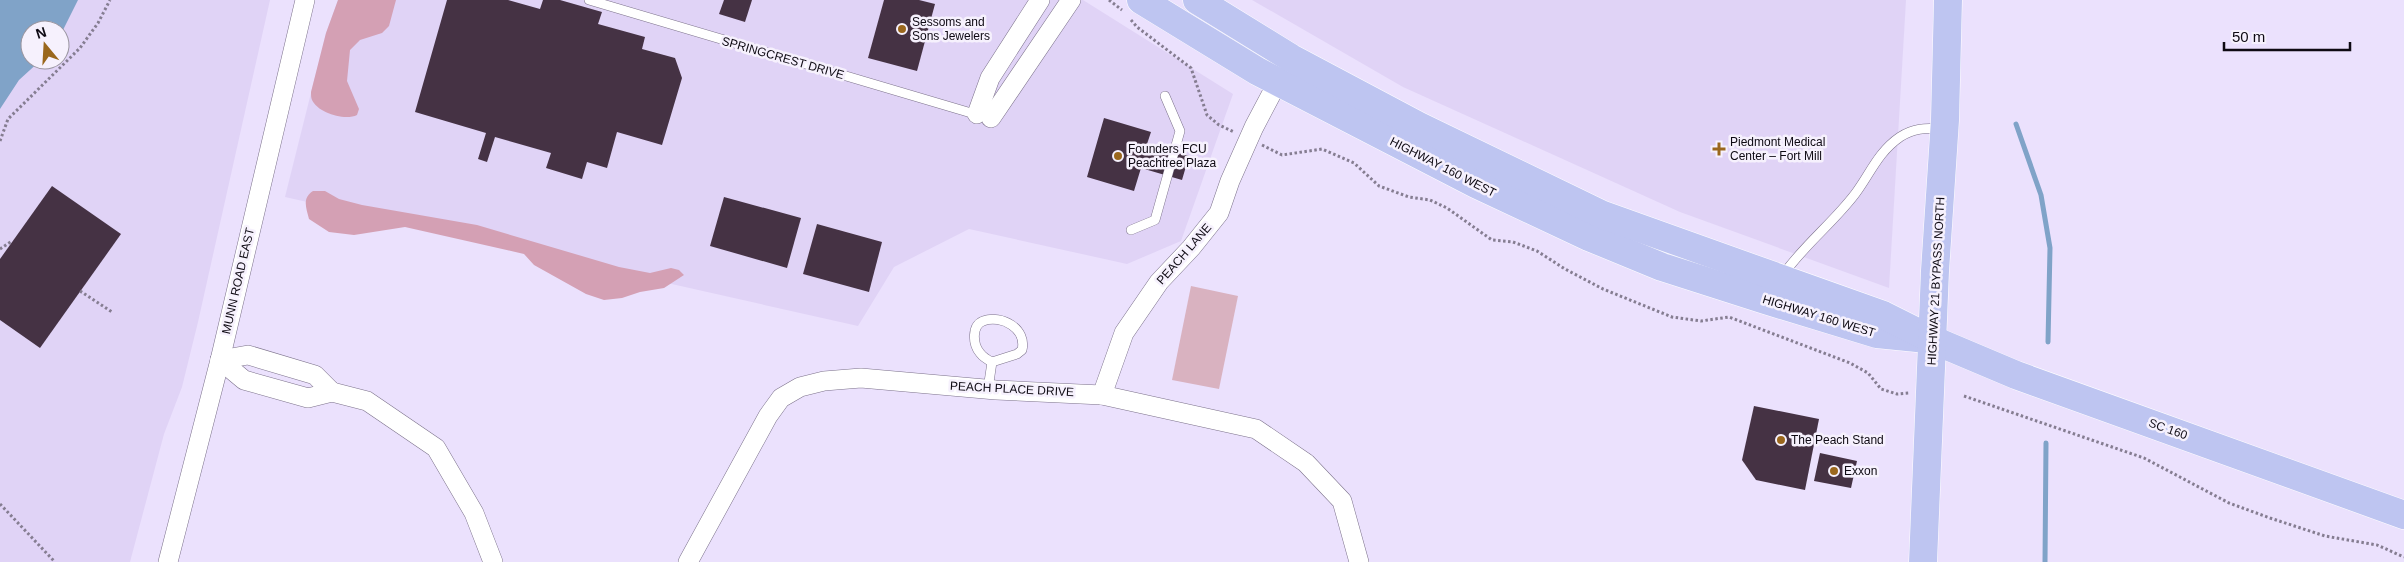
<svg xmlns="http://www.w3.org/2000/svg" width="2404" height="562" font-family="Helvetica,sans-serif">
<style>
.built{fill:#e0d3f6;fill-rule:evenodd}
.green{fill:#d9b2c0}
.forest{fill:#d4a0b4}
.water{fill:#80a3c8}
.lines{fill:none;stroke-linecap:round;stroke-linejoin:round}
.stream{stroke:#80a3c8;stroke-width:5}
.building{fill:#453244}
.service-casing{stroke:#7c728b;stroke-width:10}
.minor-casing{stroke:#7c728b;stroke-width:20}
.primary-casing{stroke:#fff;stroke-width:29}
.path{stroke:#857d91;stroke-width:3;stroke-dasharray:2.5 2.5;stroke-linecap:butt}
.service{stroke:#fff;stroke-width:9}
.minor{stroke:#fff;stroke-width:19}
.primary{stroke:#bec5f1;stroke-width:28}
.poi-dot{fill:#9a671d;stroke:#f6f1fd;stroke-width:2}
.labels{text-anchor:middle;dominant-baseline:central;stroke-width:5;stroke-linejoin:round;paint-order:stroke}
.poi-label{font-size:12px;fill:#0e0a13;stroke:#f6f1fd;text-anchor:start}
.street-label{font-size:12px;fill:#0e0a13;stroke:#f6f1fd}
</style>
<rect width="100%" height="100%" fill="#ebe1fd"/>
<g class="built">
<path d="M0,0H270L198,322L182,387L164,434L130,562H0ZM30,30H60V60H30Z"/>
<polygon points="338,0 1083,0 1233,94 1181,241 1127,264 969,229 894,267 858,326 285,197 326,33"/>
<polygon points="1252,0 1906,0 1889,288 1680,212 1403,87"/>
</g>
<polygon class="green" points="1191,286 1238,296 1219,389 1172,380"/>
<g class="forest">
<path d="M338,0H396L389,26L382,33L360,40L350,50L347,81L359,109L357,115C345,121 318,113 312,100C311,98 311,95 311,92L326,33Z"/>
<path d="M313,191H325L339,199L362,205L477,225L619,267L650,273L671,268L679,270L684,275L664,288L640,292L622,298L604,300L586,294L534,265L524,254L405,227L354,235L329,232L309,219C306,207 302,198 313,191Z"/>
</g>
<polygon class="water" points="0,0 78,0 60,36 60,30 30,30 30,60 41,60 19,80 0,109"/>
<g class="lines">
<g class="stream">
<polyline points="2016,124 2041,195 2050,248 2048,342"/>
<polyline points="2045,562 2046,443"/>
</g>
</g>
<g class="building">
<polygon points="447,0 508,0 540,9 543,0 560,0 602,12 598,24 645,37 642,49 675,58 682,78 662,145 617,132 607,168 587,162 582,179 546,168 551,153 495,137 487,162 478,159 486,133 415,112"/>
<polygon points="724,0 752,0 745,22 719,14"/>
<polygon points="884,0 919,0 935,4 917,71 868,58"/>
<polygon points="1104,118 1151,132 1147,144 1189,156 1182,180 1141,168 1134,191 1087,177"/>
<polygon points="52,186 121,234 40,348 0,320 0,259"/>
<polygon points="724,197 801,218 787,268 710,246"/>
<polygon points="817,224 882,242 869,292 803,274"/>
<polygon points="1754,406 1819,419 1805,490 1756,480 1742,460"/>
<polygon points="1820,453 1857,461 1851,488 1814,481"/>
</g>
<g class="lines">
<defs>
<g id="service">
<polyline points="589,0 978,115"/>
<polyline points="1131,230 1155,220 1180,131 1165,96"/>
<path d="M1783,275C1804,245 1833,223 1855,194C1870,174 1878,152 1900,137C1914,128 1925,128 1940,129"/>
<path d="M988,389L992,362L1017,354L1022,350C1027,329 1002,314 983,321C971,326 973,345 980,353C983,357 988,360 992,362"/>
</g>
<g id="minor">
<polyline points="977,114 990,78 1040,0"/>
<polyline points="991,118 1071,0"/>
<polyline points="220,360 244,380 308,398 332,392 367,401 436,448 474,513 493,562"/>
<polyline points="220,360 248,355 315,375 332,392"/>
<polyline points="1102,395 1124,333 1159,282 1191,248 1219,213 1230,181 1254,127 1283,72"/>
<polyline points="168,562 220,360 305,0"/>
<polyline points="688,562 768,416 781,398 800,387 824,381 861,378 996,390 1102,395 1256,429 1306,463 1342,501 1359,562"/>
</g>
<g id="primary">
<polyline points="1141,0 1257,71 1476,184 1589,237 1662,267 1765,300 1877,334 1917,338"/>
<polyline points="1197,0 1291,58 1419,126 1603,215 1883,315 1933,340 2016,375 2404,515"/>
<polyline points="1923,562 1935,271 1945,120 1948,0"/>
</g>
</defs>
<use href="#service" class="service-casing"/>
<use href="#minor" class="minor-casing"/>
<use href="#primary" class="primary-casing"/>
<g class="path">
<polyline points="1109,0 1122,10"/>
<polyline points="1131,20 1137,27 1191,68 1207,115 1219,125 1234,132"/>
<polyline points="0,141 8,119 80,48 98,23 110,0"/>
<polyline points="1262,145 1282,155 1322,149 1354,163 1379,186 1409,197 1430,200 1447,208 1492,240 1513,242 1537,251 1565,269 1603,289 1672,317 1701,321 1729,317 1850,363 1868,373 1881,389 1897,394 1909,393"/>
<polyline points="0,249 12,241"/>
<polyline points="80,291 112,312"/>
<polyline points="1964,396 2144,458 2229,503 2270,518 2325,536 2377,545 2404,557"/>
<polyline points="0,504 55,562"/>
</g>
<use href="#service" class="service"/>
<use href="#minor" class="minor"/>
<use href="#primary" class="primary"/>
</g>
<g class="poi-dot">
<circle cx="902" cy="29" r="5"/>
<path d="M1716.5 141.5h5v5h5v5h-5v5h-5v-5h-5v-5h5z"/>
<circle cx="1118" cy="156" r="5"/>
<circle cx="1781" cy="440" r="5"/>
<circle cx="1834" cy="471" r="5"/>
</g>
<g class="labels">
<g class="poi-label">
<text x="912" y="22">Sessoms and<tspan x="912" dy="14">Sons Jewelers</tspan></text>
<text x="1730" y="142">Piedmont Medical<tspan x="1730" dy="14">Center – Fort Mill</tspan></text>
<text x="1128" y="149">Founders FCU<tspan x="1128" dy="14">Peachtree Plaza</tspan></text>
<text x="1791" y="440">The Peach Stand</text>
<text x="1844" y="471">Exxon</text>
</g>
<g class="street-label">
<text transform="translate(783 58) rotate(16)">SPRINGCREST DRIVE</text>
<text transform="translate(1443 167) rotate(27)">HIGHWAY 160 WEST</text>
<text transform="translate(1184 254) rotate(-49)">PEACH LANE</text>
<text transform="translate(238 281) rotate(-77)">MUNN ROAD EAST</text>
<text transform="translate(1936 281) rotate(-87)">HIGHWAY 21 BYPASS NORTH</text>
<text transform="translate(1819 316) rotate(17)">HIGHWAY 160 WEST</text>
<text transform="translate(1012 389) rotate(3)">PEACH PLACE DRIVE</text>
<text transform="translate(2168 429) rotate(20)">SC 160</text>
</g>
</g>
<g transform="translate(45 45) rotate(342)"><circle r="24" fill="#f6f1fd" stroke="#99959f"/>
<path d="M0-4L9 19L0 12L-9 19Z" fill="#9a671d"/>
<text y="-8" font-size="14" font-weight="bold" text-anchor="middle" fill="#0e0a13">N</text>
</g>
<path d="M2224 42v8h126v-8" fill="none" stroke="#0e0a13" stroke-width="2.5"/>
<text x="2232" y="42" font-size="15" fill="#0e0a13" stroke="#f6f1fd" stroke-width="4" paint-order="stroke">50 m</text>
</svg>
